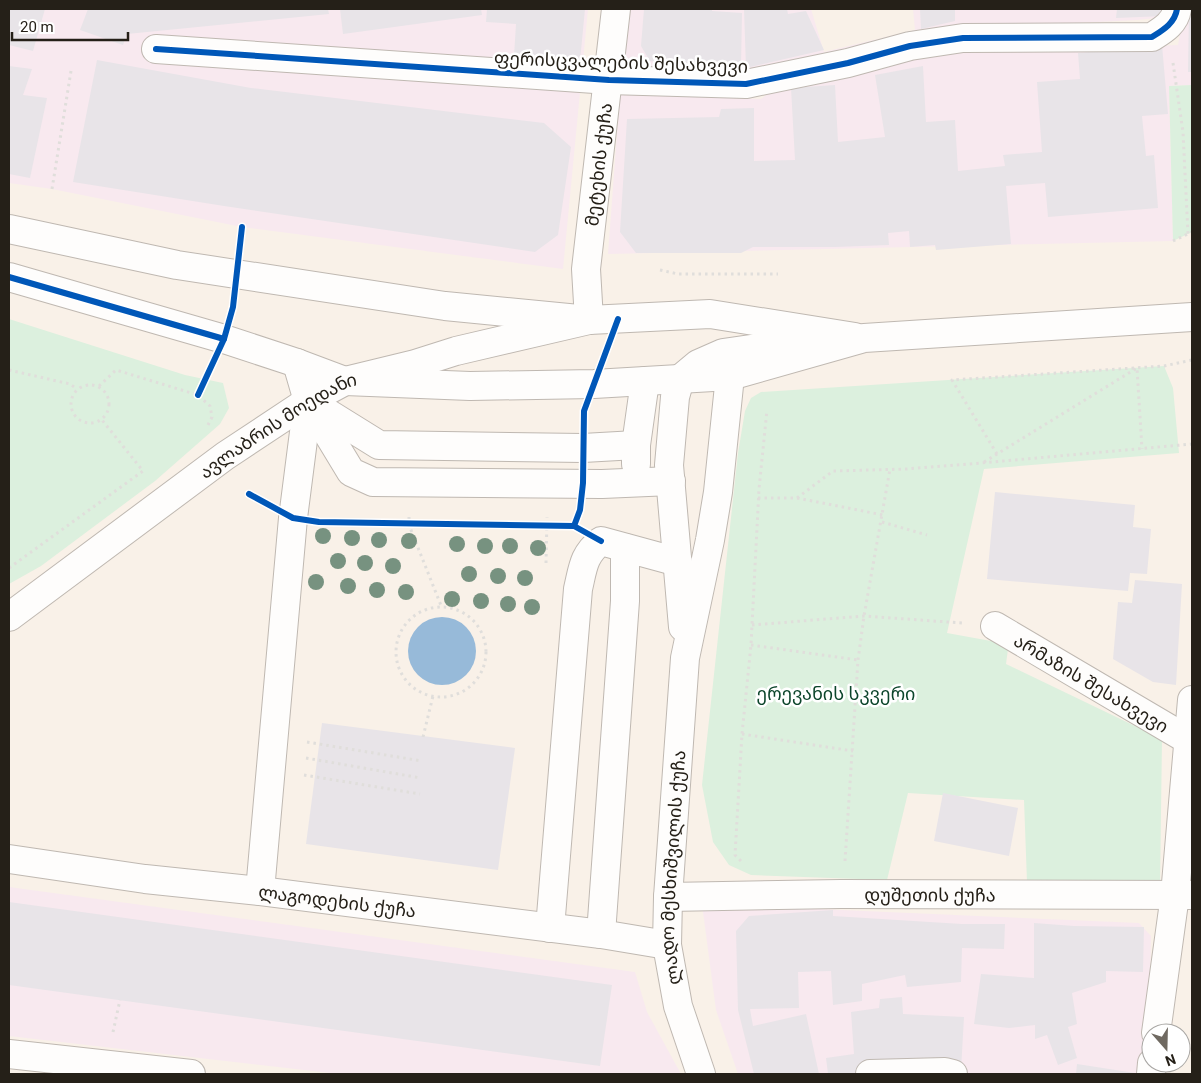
<svg xmlns="http://www.w3.org/2000/svg" width="1201" height="1083" font-family="Roboto,'Noto Sans Georgian',sans-serif">
<style>
.commercial{fill:#f8e9ef}
.green{fill:#dcf0de}
.water{fill:#97bad9}
.building{fill:#e8e4e8}
.lines{fill:none;stroke-linecap:round;stroke-linejoin:round}
.minor-casing{stroke:#bfb8b1;stroke-width:30}
.major-casing{stroke:#bfb8b1;stroke-width:30}
.path{stroke:#e0dedb;stroke-width:3;stroke-dasharray:2.5 4;stroke-linecap:butt}
.minor{stroke:#fefdfc;stroke-width:28}
.major{stroke:#fefdfc;stroke-width:28}
.cycleway-casing{stroke:#fff;stroke-width:9}
.cycleway{stroke:#0057b8;stroke-width:6}
.tree{fill:#779280}
.labels{text-anchor:middle;dominant-baseline:central;stroke-width:5;stroke-linejoin:round;paint-order:stroke}
.street-label{font-size:18px;fill:#252018;stroke:#fff}
.park-label{font-size:18px;fill:#0c452b;stroke:#fff}
</style>
<rect width="100%" height="100%" fill="#f9f1e8"/>
<g class="commercial">
<polygon points="9,9 588,9 563,269 242,227 52,189 9,183"/>
<polygon points="630,9 811,9 824,52 915,30 913,9 1166,9 1165,17 1137,20 938,30 767,70 636,74 623,65"/>
<polygon points="1184,9 1192,9 1192,85 1169,86 1173,241 608,254 620,94 761,99 780,85 941,54 1178,45"/>
<polygon points="9,887 635,972 647,1012 681,1074 339,1074 9,1036"/>
<polygon points="702,904 1139,923 1151,936 1149,1035 1143,1074 738,1074 716,1010"/>
</g>
<g class="green">
<polygon points="1192,85 1192,232 1173,241 1169,86"/>
<polygon points="9,319 185,375 223,383 229,408 220,424 155,481 41,566 9,584"/>
<polygon points="1164,366 1173,388 1179,453 984,469 947,633 1002,643 1001,647 1008,649 1006,664 1162,739 1160,887 1027,882 1024,800 908,793 887,880 751,875 729,865 713,842 702,785 738,453 745,411 751,398 761,392"/>
</g>
<circle class="water" cx="442" cy="651" r="34"/>
<g class="building">
<polygon points="9,9 45,9 33,51 9,45"/>
<polygon points="88,9 328,9 329,14 127,34 123,45 80,30"/>
<polygon points="340,9 481,9 482,15 343,34"/>
<polygon points="487,9 585,9 580,61 514,56 516,24 486,22"/>
<polygon points="644,9 712,9 712,11 742,13 741,66 650,61 641,46"/>
<polygon points="744,9 787,9 788,14 806,11 824,50 746,68"/>
<polygon points="920,9 955,9 955,21 921,29"/>
<polygon points="1117,9 1165,9 1164,16 1116,18"/>
<polygon points="1189,9 1192,9 1192,72 1188,72"/>
<polygon points="1162,45 1168,114 1142,116 1146,156 1154,155 1158,208 1048,217 1045,183 1006,186 1011,244 936,250 935,245 910,247 909,231 888,233 889,245 835,247 753,247 741,253 636,253 620,232 627,119 719,117 721,109 754,108 754,161 795,160 791,88 835,85 838,142 885,137 875,75 923,66 926,122 955,120 958,171 1005,166 1003,155 1042,152 1037,82 1080,79 1078,53"/>
<polygon points="97,60 251,88 544,123 571,147 558,235 535,252 224,206 73,182"/>
<polygon points="9,66 32,69 23,95 47,98 30,178 9,174"/>
<polygon points="995,492 1135,505 1133,527 1151,529 1147,574 1130,573 1128,591 987,579"/>
<polygon points="1135,580 1182,584 1176,685 1153,682 1113,659 1118,602 1132,603"/>
<polygon points="322,723 515,748 498,870 306,844"/>
<polygon points="943,793 1018,808 1009,856 934,841"/>
<polygon points="9,902 612,985 600,1066 9,985"/>
<polygon points="833,910 833,916 962,924 1005,924 1004,949 962,948 961,982 907,987 905,975 862,984 862,1001 833,1005 831,971 798,972 799,1008 750,1009 753,1026 806,1014 819,1074 754,1074 738,1010 736,931 749,916"/>
<polygon points="1034,923 1074,926 1144,927 1143,972 1106,971 1106,982 1072,993 1077,1024 1068,1027 1077,1058 1058,1065 1047,1035 1035,1039 1035,1025 1009,1028 974,1024 981,974 1034,978"/>
<polygon points="902,997 903,1014 964,1017 961,1070 907,1066 847,1074 828,1074 826,1058 854,1054 851,1012 879,1008 880,999"/>
<polygon points="1077,1064 1135,1073 1135,1074 1076,1074"/>
</g>
<g class="lines">
<defs>
<g id="minor">
<path d="M156,49L609,80L746,84L848,63L910,46L963,38L1152,37C1163,30 1175,23 1177,9"/>
<polyline points="297,363 308,401 351,472 373,482 602,484 671,481"/>
<polyline points="313,404 379,445 583,448 636,445"/>
<polyline points="636,464 636,445 645,381"/>
<path id="s1" d="M9,617L225,456L308,401L345,381L415,364L456,351L589,320L586,269L616,9"/>
<path id="s2" d="M995,626L1190,741"/>
<polyline points="683,627 669,465 675,397 680,379 698,364 723,353 785,344 830,341"/>
<path id="s3" d="M9,859L145,879L260,891L601,934L667,945"/>
<polyline points="260,891 293,518 308,401"/>
<path id="s4" d="M668,897L841,894L1192,895"/>
<path d="M550,928L578,589C583,568 583,555 601,541L678,562"/>
<polyline points="601,934 625,601 625,548"/>
<polyline points="1156,1033 1175,895 1192,700"/>
<polyline points="9,1054 191,1074"/>
<path id="s5" d="M701,1074L678,1006L667,945L668,897L685,658L710,540L718,492L730,376"/>
<polyline points="870,1074 945,1072 953,1074"/>
<polyline points="1151,1074 1152,1063"/>
</g>
<g id="major">
<polyline points="9,229 177,265 445,306 589,320 710,314 855,337"/>
<polyline points="9,277 224,339 297,363 345,381 470,386 594,384 730,376 864,338 1192,317"/>
</g>
</defs>
<use href="#minor" class="minor-casing"/>
<use href="#major" class="major-casing"/>
<g class="path">
<polyline points="1173,63 1183,132 1188,234"/>
<polyline points="52,189 71,71"/>
<polyline points="1173,241 1192,232"/>
<polyline points="660,270 678,274 778,274"/>
<polyline points="9,370 70,384 77,389"/>
<circle cx="90" cy="404" r="19"/>
<polyline points="99,386 116,370 198,395 210,406 212,417 208,425"/>
<polyline points="997,454 952,380 1164,366 1192,360"/>
<polyline points="984,462 1137,368 1142,449"/>
<polyline points="758,498 797,498 883,515"/>
<polyline points="797,498 833,471 906,469 981,463 1192,444"/>
<polyline points="409,517 409,525 442,608"/>
<polyline points="882,522 927,535"/>
<polyline points="546,563 547,517"/>
<polyline points="9,568 143,471 102,420"/>
<circle cx="441" cy="652" r="45"/>
<polyline points="752,625 864,616 962,623"/>
<polyline points="751,645 858,660"/>
<polyline points="742,734 853,751"/>
<polyline points="423,737 433,696"/>
<polyline points="307,742 422,761"/>
<polyline points="306,758 421,778"/>
<polyline points="304,775 420,794"/>
<polyline points="741,861 735,855 742,734 751,645 759,489 767,410"/>
<polyline points="845,861 858,660 864,616 890,469"/>
<polyline points="113,1032 120,1000"/>
</g>
<use href="#minor" class="minor"/>
<use href="#major" class="major"/>
<defs>
<g id="cycleway">
<path d="M156,49L609,80L746,84L848,63L910,46L963,38L1152,37C1163,30 1175,23 1177,9"/>
<polyline points="9,277 224,339"/>
<polyline points="198,395 224,339 233,307 242,227"/>
<polyline points="249,494 293,518 319,522 574,526 601,541"/>
<polyline points="574,526 580,510 583,483 584,411 618,319"/>
</g>
</defs>
<use href="#cycleway" class="cycleway-casing"/>
<use href="#cycleway" class="cycleway"/>
</g>
<g class="tree">
<circle cx="323" cy="536" r="8"/>
<circle cx="352" cy="538" r="8"/>
<circle cx="379" cy="540" r="8"/>
<circle cx="409" cy="541" r="8"/>
<circle cx="457" cy="544" r="8"/>
<circle cx="485" cy="546" r="8"/>
<circle cx="510" cy="546" r="8"/>
<circle cx="538" cy="548" r="8"/>
<circle cx="338" cy="561" r="8"/>
<circle cx="365" cy="563" r="8"/>
<circle cx="393" cy="566" r="8"/>
<circle cx="469" cy="574" r="8"/>
<circle cx="498" cy="576" r="8"/>
<circle cx="525" cy="578" r="8"/>
<circle cx="316" cy="582" r="8"/>
<circle cx="348" cy="586" r="8"/>
<circle cx="377" cy="590" r="8"/>
<circle cx="406" cy="592" r="8"/>
<circle cx="452" cy="599" r="8"/>
<circle cx="481" cy="601" r="8"/>
<circle cx="508" cy="604" r="8"/>
<circle cx="532" cy="607" r="8"/>
</g>
<g class="labels">
<g class="street-label">
<text transform="translate(621 62) rotate(2)">ფერისცვალების შესახვევი</text>
<text stroke="none"><textPath href="#s1" startOffset="819">მეტეხის ქუჩა</textPath></text>
<text stroke="none"><textPath href="#s1" startOffset="331">ავლაბრის მოედანი</textPath></text>
<text stroke="none"><textPath href="#s2" startOffset="112">არმაზის შესახვევი</textPath></text>
<text stroke="none"><textPath href="#s5" startOffset="211">ლადო მესხიშვილის ქუჩა</textPath></text>
<text stroke="none"><textPath href="#s4" startOffset="262">დუშეთის ქუჩა</textPath></text>
<text stroke="none"><textPath href="#s3" startOffset="331">ლაგოდეხის ქუჩა</textPath></text>
</g>
<g class="park-label">
<text x="836" y="693">ერევანის სკვერი</text>
</g>
</g>
<rect width="1201" height="1083" fill="none" stroke="#252018" stroke-width="20"/>
<g transform="translate(1166 1048) rotate(160)"><circle r="24" fill="#ffffff" stroke="#a8a6a3"/>
<path d="M0-4L9 19L0 12L-9 19Z" fill="#6f6961"/>
<text y="-8" font-size="14" font-weight="bold" text-anchor="middle" fill="#252018">N</text>
</g>
<path d="M12 32v8h116v-8" fill="none" stroke="#252018" stroke-width="2.5"/>
<text x="20" y="32" font-size="15" fill="#252018" stroke="#ffffff" stroke-width="4" paint-order="stroke">20 m</text>
</svg>
